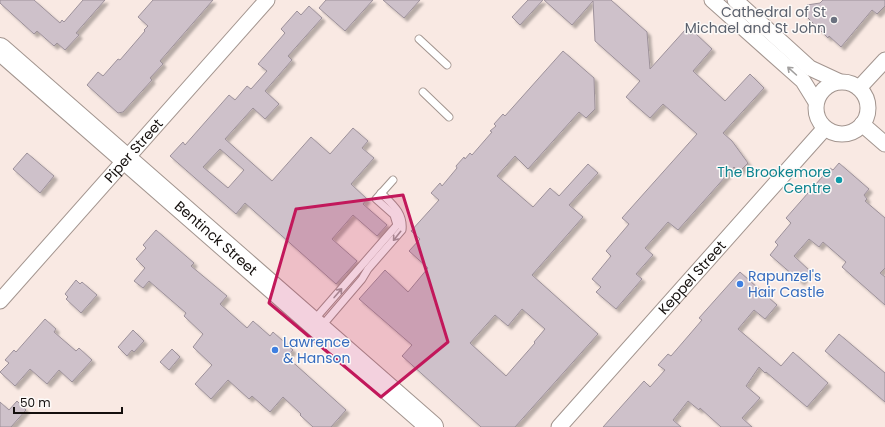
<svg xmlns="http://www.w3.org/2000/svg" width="885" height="427" font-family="Poppins,sans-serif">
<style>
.building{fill:#cec1ca;stroke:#9d919a;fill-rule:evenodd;filter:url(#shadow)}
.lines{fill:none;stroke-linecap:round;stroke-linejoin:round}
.lane-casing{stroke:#a3958f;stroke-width:9}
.street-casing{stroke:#a3958f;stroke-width:17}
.primary-casing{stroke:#a3958f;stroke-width:24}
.lane{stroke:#fff;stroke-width:7}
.street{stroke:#fff;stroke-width:15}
.primary{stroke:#fff;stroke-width:22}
.oneway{stroke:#a19f9e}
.marked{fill:#c2185b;fill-opacity:0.2;stroke:#c2185b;stroke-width:3;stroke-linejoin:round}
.worship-dot{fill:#6b7280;stroke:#fdfaf8;stroke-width:1.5}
.culture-dot{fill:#0f9aa8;stroke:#fdfaf8;stroke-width:1.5}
.shop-dot{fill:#3f7fe0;stroke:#fdfaf8;stroke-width:1.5}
.labels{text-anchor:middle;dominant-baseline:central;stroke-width:3;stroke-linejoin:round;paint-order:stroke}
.worship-label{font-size:14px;fill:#5b616d;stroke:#fdfaf8;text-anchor:end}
.street-label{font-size:14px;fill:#140f0d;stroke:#fdfaf8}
.culture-label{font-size:14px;fill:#0d838f;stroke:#fdfaf8;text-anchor:end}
.shop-label{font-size:14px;fill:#366cbe;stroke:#fdfaf8;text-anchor:start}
</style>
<defs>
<filter id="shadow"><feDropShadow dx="3.5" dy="3.5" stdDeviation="1" flood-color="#0004"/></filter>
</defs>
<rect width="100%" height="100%" fill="#f9e9e3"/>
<g class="building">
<polygon points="0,0 34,0 60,23 62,20 64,22 83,0 105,0 76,33 79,35 65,50 57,43 54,46 37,31 34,34 0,3"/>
<polygon points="153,0 213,0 160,61 163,64 150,78 152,80 123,112 118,113 87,85 98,72 103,76 118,59 120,60 145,31 144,30 148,26 138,17"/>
<polygon points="326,0 373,0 345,31 319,8"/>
<polygon points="383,0 420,0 404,18"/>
<polygon points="528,0 543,0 520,25 512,17"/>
<polygon points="544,0 611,0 647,32 650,69 685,30 691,35 694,32 712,49 693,71 725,101 750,74 764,88 723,133 732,141 748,163 739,172 734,167 678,230 668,222 645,248 653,255 636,274 642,279 616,309 596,292 601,287 592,279 611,256 606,251 629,224 622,218 697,134 663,104 650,118 626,97 640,81 595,41 593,1 572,25"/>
<polygon points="823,0 885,0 885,6 877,14 872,10 841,47 829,36 828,38 804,14 804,9 807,5 820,3"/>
<path d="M309,6L322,18L288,56L292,60L265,91L279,104L265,119L253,108L225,139L272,181L311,137L330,154L353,128L368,141L362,148L374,158L351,184L367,199L363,204L387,225L377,236L353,215L332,239L357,261L336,284L245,203L236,214L170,156L183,142L185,145L229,95L235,100L247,86L251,89L267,71L258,64L285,33L281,29L297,11L301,15ZM220,149L244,170L228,188L203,167Z"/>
<path d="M563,51L594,78L595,109L586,118L579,112L528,169L515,156L497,176L533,207L550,188L559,196L588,164L598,173L569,205L583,217L532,275L598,334L515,427H481L402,356L412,345L359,299L385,270L408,292L428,268L409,251L420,239L411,231L439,200L431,193L440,183L442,186L457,168L456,166L464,157L465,159L470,153L472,155L492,132L490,131L496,126L494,124L503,114L505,116ZM522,309L545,329L534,342L535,343L506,376L470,343L495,315L508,326Z"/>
<polygon points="27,153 54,176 40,193 13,169"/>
<polygon points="839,163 869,189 864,195 867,199 865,201 885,218 885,268 880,273 885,277 885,305 842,267 846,262 823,242 819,247 809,239 794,256 810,271 801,282 770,255 778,245 775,242 791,223 786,218 830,168 833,170"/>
<polygon points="156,230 194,263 191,266 227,296 220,304 247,328 253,321 270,336 273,332 293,350 287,357 346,410 331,427 313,427 300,415 301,414 283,397 270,412 252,396 249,399 228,380 211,399 195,384 212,365 193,347 203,334 184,316 186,313 149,281 143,288 134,281 145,268 136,259 146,248 143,245"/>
<polygon points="740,272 777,305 765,319 754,310 738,329 781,366 793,352 828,383 807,407 766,372 765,373 759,367 746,386 760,398 742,418 752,427 721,427 700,408 699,410 688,401 673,420 681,427 603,427 644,381 650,387 665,370 658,365 668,354 671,356 702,320 699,318"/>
<polygon points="76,280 80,284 82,282 97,295 81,313 66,299 68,297 65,294"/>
<polygon points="45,319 56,329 54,332 76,351 79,348 92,360 72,382 59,370 47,384 30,369 15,386 0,372 9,363 5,360 14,350 16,352"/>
<polygon points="133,330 144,341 134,352 132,350 127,356 118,347"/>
<polygon points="839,334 885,373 885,402 825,351"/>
<polygon points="172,349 180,357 169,370 160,362"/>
<polygon points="17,401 26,410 11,427 0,427 0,402 9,410"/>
</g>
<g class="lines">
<defs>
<g id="lane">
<polyline points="419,39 447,65"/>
<polyline points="423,92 449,117"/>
<polyline points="314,320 397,225 394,215 376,199 393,180"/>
<path d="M321,327L362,279L368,269L402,230C404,213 392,204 381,193"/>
</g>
<g id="street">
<polyline points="712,0 803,81 816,102"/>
<polyline points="735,0 810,68 838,81"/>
<circle cx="842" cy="108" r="26"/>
<polyline points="859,88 885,60"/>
<polyline points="862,124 885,144"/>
<path id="s1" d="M0,301L267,0"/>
<path id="s2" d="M559,427L825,128"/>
</g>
<g id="primary">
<path id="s3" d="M0,49L432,427"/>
</g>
</defs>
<use href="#lane" class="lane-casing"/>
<use href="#street" class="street-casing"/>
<use href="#primary" class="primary-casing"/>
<use href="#lane" class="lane"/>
<use href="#street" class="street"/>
<use href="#primary" class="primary"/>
</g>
<defs><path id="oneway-shaft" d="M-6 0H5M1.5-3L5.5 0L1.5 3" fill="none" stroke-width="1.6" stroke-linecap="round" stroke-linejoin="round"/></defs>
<g class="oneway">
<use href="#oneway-shaft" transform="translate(792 71) rotate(-138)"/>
<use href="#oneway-shaft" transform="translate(397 236) rotate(129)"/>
<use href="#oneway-shaft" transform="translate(338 293) rotate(-49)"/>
</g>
<path class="marked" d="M403,195L448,342L381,397L269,303L296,209Z"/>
<circle class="worship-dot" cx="834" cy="20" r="4"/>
<circle class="culture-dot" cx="839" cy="180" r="4"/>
<g class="shop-dot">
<circle cx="740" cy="284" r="4"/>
<circle cx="275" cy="350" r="4"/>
</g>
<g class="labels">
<g class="worship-label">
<text x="826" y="12">Cathedral of St<tspan x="826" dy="16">Michael and St John</tspan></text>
</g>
<g class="street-label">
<text stroke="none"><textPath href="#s1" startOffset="201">Piper Street</textPath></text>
<text stroke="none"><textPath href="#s3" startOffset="287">Bentinck Street</textPath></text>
<text stroke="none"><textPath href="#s2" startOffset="200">Keppel Street</textPath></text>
</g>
<g class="culture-label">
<text x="831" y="172">The Brookemore<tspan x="831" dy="16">Centre</tspan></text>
</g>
<g class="shop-label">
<text x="748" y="276">Rapunzel's<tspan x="748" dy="16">Hair Castle</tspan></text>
<text x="283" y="342">Lawrence<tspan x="283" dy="16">&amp; Hanson</tspan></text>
</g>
</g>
<path d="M14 407v6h108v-6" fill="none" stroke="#140f0d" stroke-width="2"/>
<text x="20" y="407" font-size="12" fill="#140f0d" stroke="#fdfaf8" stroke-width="3" paint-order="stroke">50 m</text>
</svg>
